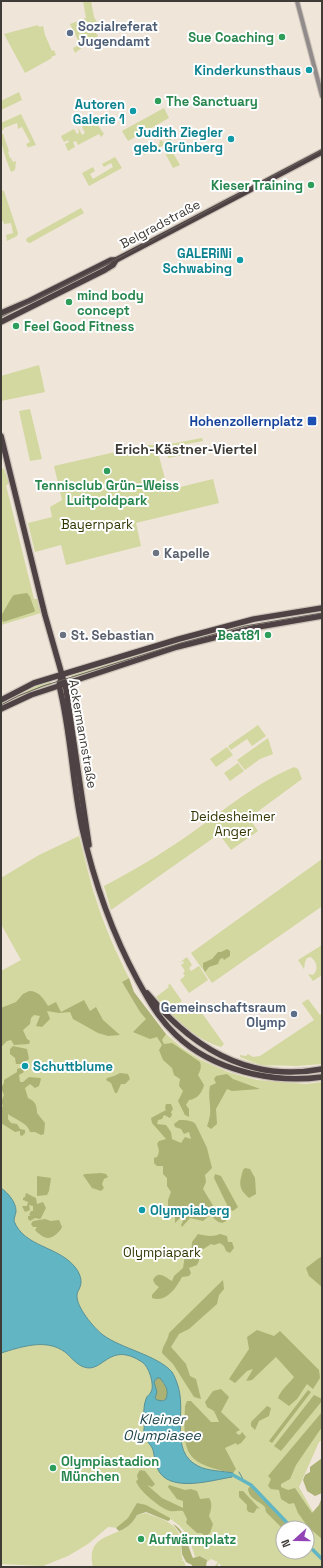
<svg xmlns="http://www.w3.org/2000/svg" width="323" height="1568" font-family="'Space Grotesk',sans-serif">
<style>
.green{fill:#d2d89f;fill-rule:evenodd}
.forest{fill:#acb273}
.water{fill:#62b6c4;stroke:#589199;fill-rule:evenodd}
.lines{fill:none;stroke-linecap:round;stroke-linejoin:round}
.stream{stroke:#589199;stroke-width:1}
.canal{stroke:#62b6c4;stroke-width:3.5}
.minor-casing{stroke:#ccc3b8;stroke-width:6}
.major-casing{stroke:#ccc3b8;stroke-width:8}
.minor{stroke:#928b8c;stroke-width:4}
.major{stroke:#4e4244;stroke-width:5.5}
.tram{stroke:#67625b;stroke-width:1}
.service-dot{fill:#5c6f8a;stroke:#fff;stroke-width:1.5}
.leisure-dot{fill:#2e9e5b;stroke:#fff;stroke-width:1.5}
.culture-dot{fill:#0f9aa8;stroke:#fff;stroke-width:1.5}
.transit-dot{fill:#1a4fb4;stroke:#fff;stroke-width:1.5}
.worship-dot{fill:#6b7280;stroke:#fff;stroke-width:1.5}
.labels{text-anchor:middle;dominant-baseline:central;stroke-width:4;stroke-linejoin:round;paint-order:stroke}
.service-label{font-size:13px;font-weight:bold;fill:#4e5e75;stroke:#fff;text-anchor:start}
.leisure-label{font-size:13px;font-weight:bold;fill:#27864d;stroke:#fff;text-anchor:start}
.culture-label{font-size:13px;font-weight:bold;fill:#0d838f;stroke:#fff;text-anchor:end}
.street-label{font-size:13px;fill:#3f3b36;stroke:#fff}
.transit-label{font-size:13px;font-weight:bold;fill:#164399;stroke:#fff;text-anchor:end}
.park-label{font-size:13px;fill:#333603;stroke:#fff}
.worship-label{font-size:13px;font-weight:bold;fill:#5b616d;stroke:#fff;text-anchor:start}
.neighbourhood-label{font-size:14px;font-weight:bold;fill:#3f3b36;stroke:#fff}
.water-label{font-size:14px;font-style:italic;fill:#1f464d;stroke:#fff}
</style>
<rect width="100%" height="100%" fill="#efe5d9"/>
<g class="green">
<polygon points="83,1 91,1 94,17 99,26 94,30 98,36 75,53 73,48 83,43 81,39 78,40 70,24 86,18"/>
<polygon points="38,25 39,27 43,26 45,35 52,51 54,50 56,55 51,57 52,58 25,73 4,34"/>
<polygon points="19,92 22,100 1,110 1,101"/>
<polygon points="164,108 169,118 128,141 122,131"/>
<polygon points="21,114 36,145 26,148 28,147 26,144 30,142 22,127 17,129 18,127 17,123 4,128 3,127 4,129 1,131 1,123"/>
<polygon points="92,118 93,118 104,134 101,137 99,134 78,145 76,141 73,142 75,147 68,151 65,144 69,142 68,140 64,142 61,136 74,129 77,134 79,133 78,127 82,135 85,133 82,127 90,121 89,120"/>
<path d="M1,133L3,134L9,151L8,152L10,158H11L13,162L16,161L15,170L11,172C6,159 1,147 1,133Z"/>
<polygon points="169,136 172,142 168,144 180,165 173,168 164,151 167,150 164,145 144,155 141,151 147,150 152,147 151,145 153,144 155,146 160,144 159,142 161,140 163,142 168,139 167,137"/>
<polygon points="115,157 122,168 89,186 82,173 93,167 95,171 90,174 93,179 113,167 111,163 104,167 102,164"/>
<polygon points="1,190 4,191 18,233 17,236 7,241 6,235 13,233 11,223 4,224 3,221 1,222"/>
<polygon points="81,208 84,213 30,243 27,242 26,240 27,238"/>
<polygon points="39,365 45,392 1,401 1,376"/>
<polygon points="30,409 42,459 30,461 19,411"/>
<polygon points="202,438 203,441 181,445 183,455 168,458 167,452 162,453 160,446"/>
<polygon points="146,445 156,445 168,490 213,479 219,503 136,523 141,546 66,565 61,545 35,552 28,523 52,517 50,507 62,500 54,466"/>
<polygon points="1,468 4,469 9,484 6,485 34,599 37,599 41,613 1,625"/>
<polygon points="247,623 247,627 145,655 144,651"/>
<polygon points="141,652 142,657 92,673 91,671 72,678 70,674"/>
<polygon points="50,681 52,685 32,692 1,706 1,702 30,687 31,688"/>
<polygon points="258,725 266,736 252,746 247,739 231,750 228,746"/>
<polygon points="268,738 273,754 260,759 245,770 237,760"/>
<polygon points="227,747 233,755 216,767 210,759"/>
<polygon points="238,763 244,771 230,781 224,773"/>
<path d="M294,767L298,769L302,779L249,818L258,831L231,850L219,834L111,910L104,886C138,868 170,849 201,826C231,805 260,781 294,767Z"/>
<path d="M79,836C85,857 89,879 96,899C104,926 116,952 129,978L122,982L140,1012L147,1019L166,1034L182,1048L201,1060L228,1072L257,1080L306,1084L322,1082V1440L319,1442L299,1487L322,1528V1567H222L219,1563L217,1567H214L218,1562L211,1559L207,1562V1560L201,1556L195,1557C193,1550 190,1541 186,1534C177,1518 155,1512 139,1506L120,1528L108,1527L88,1544L68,1556L43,1566L1,1564V971L21,960L1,924V878L39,855ZM283,1528H307V1552H283Z"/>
<polygon points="322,859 322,909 321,907 212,983 191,953"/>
<path d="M322,945V975L313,981L308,974L313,975C319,970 317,962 311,957L307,958L305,962L304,969L298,960Z"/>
<polygon points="187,957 192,965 189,968 191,971 199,966 208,980 189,993 180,980 185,976 183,973 185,971 181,965 184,963 183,961 179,963"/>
<path d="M170,984L182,1001L179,1003L183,1009L194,1002L224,1044L221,1047C194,1039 174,1018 156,997L169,987L168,985Z"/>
<polygon points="308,999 320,1015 322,1013 322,1064 297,1066 263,1065 283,1068 305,1068 293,1069 270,1067 237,1060 237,1058 260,1065 240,1057 240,1055 246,1056 248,1054 253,1057 260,1056 314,1020 302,1003"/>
<path d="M146,1513C161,1519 178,1522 181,1541C183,1550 179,1550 183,1560L181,1561H184L186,1567H93C84,1528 126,1541 137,1515Z"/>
</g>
<g class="forest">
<polygon points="27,593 30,597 35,611 34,612 3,622 1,616 12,597 14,595"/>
<polygon points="227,949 230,951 230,956 224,960 223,958 220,959 218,964 209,967 205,972 203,967 203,963 212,959 218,952 221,952"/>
<path d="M129,978L134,992L166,1034L162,1040L164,1044L172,1043L200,1062C202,1067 200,1071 198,1075L204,1085C202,1093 197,1099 189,1100L186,1105L189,1109V1117L185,1115L178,1101L183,1091L179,1086L180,1079L174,1075L172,1068L163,1060L159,1050L162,1045L157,1037L150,1039L133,1032L146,1019L140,1012L122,982Z"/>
<path d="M29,991C39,991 43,998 48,1006L56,1002L61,1012L84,1000L90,1011L96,1007L103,1020L120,1035L108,1036L98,1033L73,1019L70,1012L59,1013L47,1011L50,1019L42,1027L36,1026L40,1016L34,1015L31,1018L30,1024L23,1030L27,1039L30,1041L29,1044L14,1045L11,1040L7,1041L1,1047V1008L16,1002L23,994Z"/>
<polygon points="13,1046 27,1049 29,1059 22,1064 16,1064 15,1058 10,1054 10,1049"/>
<path d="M20,1068L22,1069L24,1072L19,1075L20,1082H23L29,1077L40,1078L41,1079L39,1086L35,1088L30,1084L25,1088L28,1098C35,1101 37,1105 37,1113L45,1123L44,1134L41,1135L35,1132H30C28,1123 16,1120 8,1114V1119L11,1123L17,1124L20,1129L25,1130V1133L22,1136L20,1135V1131L15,1132L1,1123V1108L3,1106L1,1102L4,1095L1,1088L4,1083V1080L17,1072V1069Z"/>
<polygon points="120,1073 128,1074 130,1079 125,1084 121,1084 117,1093 115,1093 111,1083 106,1080 107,1078 114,1076"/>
<path d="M227,1074L233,1079L260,1089L232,1091L227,1089L216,1109L217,1124L211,1129L207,1126C214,1109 207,1101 210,1086L216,1083L214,1079L216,1076Z"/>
<path d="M166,1104H171L173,1109L171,1112L172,1115L170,1118L164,1115L162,1119L158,1120L157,1124L166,1125L171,1132L172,1139L181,1143L185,1137L191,1139L189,1132L184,1134L181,1129L175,1127L174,1124L179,1120C185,1120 193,1120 196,1125L207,1148L212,1168L205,1175L206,1182L203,1189L220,1217L226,1219V1221C220,1226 215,1219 210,1215L203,1221L190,1218L182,1227L181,1225L186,1215L185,1213L175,1223V1213H174L169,1220L168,1219V1200L171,1192L167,1186V1178L163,1174V1166H157L154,1163V1158L157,1157C160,1152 159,1149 157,1144L159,1141L166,1139L152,1123L151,1118L166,1110L165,1108Z"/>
<path d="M245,1168L250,1169L255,1178L256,1194L249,1198C238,1188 239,1184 243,1170Z"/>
<polygon points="101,1173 106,1174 108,1177 104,1179 102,1184 104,1188 101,1191 92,1188 83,1175 85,1174"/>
<polygon points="215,1174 221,1176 238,1207 233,1211 229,1209 214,1178"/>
<polygon points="37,1176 51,1178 49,1191 47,1195 37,1196"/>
<polygon points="26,1193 36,1198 37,1204 43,1202 46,1208 41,1218 40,1219 35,1218 30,1221 28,1219 28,1216 31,1216 29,1215 31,1211 33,1211 33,1206 29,1205 30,1210 25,1212 22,1206 27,1206 28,1202 23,1200 23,1198 25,1197"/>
<path d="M45,1219L51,1221L59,1220L62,1227C60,1232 52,1239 47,1238C42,1237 38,1233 35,1230L37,1227H33L31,1224L33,1221Z"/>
<path d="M198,1234C205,1236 214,1237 220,1234L227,1236L228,1242H232L234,1248L230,1253L226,1251L224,1246L220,1243L214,1245L211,1244L199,1252V1261L197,1265L189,1268L191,1273L189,1276L182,1277C176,1288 166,1303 152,1298V1295L159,1287L155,1284L153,1280C158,1270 165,1277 172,1281L174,1276L183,1268L185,1255L191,1257L192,1242Z"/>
<polygon points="322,1257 322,1287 309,1276 306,1268 319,1258"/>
<path d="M223,1280L224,1289L219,1295L217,1304L189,1329L179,1334L171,1347L186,1364L190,1376L196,1379L201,1399L194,1397L173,1364L162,1353C162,1346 168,1341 169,1333Z"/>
<path d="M257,1330L274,1336L280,1331L319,1370L320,1378L313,1389L307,1384L297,1399L289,1406L278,1398C281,1389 289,1384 294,1377L276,1357L252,1380L246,1381L253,1369L247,1371L235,1383L229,1379L249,1349L247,1337Z"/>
<path d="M157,1378H160C165,1386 170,1390 166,1400C162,1401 157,1402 155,1398L157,1392L154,1382Z"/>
<path d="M221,1389L229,1397L221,1412L240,1430L236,1432L237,1434L240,1435L242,1432L246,1437L241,1443L237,1445L236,1443L225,1448L236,1469L233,1473C184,1463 183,1454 185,1406L187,1401H191L211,1422H219L214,1411L207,1407L205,1402L213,1391Z"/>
<polygon points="308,1390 311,1392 272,1443 269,1441"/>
<polygon points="314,1395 322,1399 322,1401 281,1451 274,1446"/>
<polygon points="267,1406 271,1408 269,1416 259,1421 255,1430 251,1426 251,1422"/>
<polygon points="322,1412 322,1427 296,1465 290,1479 281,1484 281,1487 288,1490 295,1488 312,1513 319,1505 322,1497 322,1539 308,1527 298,1513 294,1503 289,1504 281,1499 279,1490 271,1489 268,1486 271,1479 268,1476"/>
<polygon points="322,1458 322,1493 315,1496 307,1491 303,1480 305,1475 310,1472 310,1467"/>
<path d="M140,1470L145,1471L155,1484L152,1487L147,1485L162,1498L183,1508V1501L177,1499L168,1487L169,1485L185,1490L191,1489L197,1491L200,1499L209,1498C213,1503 211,1510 209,1516L213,1524L210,1533L206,1536L201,1533H197L186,1523L187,1519L183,1511C178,1510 174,1512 170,1511C161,1509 138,1490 136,1481L138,1480L137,1475Z"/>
<path d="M250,1486L290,1528H283V1529L266,1512L265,1507C259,1501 249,1499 248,1489Z"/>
<path d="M239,1491H243L260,1509L257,1508L254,1513C248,1513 246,1511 247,1505L239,1497Z"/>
<path d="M137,1503L146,1505L170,1518V1520L168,1521L146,1512L137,1515C133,1523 127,1528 119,1531L116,1528L128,1518Z"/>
<path d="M173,1524C185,1530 188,1546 193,1558L200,1556L207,1560L206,1567H192V1565L186,1562L182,1554L181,1534Z"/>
</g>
<path class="water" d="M1,1188C8,1193 16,1202 16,1211C16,1214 14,1217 14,1221C24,1247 58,1246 75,1267C79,1272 83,1280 80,1287C79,1290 77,1292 77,1295C76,1307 94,1328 103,1335C122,1349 157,1355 172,1372C174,1375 176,1380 177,1383C188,1411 168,1451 198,1466C207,1471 223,1471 233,1473L232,1477C213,1480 174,1492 160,1473C155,1466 155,1458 153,1450C151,1444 145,1441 144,1435C143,1431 145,1427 144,1423C144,1415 143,1407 146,1399C147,1395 150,1395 151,1392C155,1386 149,1366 142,1362C109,1340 103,1374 84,1367C77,1365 71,1357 65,1352C46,1338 21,1347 1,1353ZM157,1378H160C166,1386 169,1390 166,1399L163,1401L157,1400L155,1398L157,1392L154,1382Z"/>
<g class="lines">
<polyline class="stream" points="239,1472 244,1481"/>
<g class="canal">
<polyline points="233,1475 251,1485 292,1528"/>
<polyline points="307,1544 322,1559"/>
</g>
<defs>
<polyline id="minor" points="297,1 322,96"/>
<g id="major">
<polyline points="1,313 29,301 111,260 116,260 322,152"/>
<polyline points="1,322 105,270 113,265 116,260"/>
<polyline points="1,436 45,615 66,689 89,845"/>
<path d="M62,675L59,685C71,732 72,781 82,828C94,882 112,933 138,981C149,1001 159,1019 176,1035C212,1070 273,1084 322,1077"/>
<polyline points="1,700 34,683 179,639 254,619 322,608"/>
<polyline points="1,709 31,695 177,647 253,628 322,616"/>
<path d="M147,993C192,1048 249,1083 322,1069"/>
</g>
</defs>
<use href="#minor" class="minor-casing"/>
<use href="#major" class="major-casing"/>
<use href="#minor" class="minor"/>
<use href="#major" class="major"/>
<g class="tram">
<polyline points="1,317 103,266 322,150"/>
<polyline points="1,705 18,696 43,686 181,643 245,626 322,613"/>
</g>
</g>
<g class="service-dot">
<circle cx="70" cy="33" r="4"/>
<circle cx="294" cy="1014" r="4"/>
</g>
<g class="leisure-dot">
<circle cx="282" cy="37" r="4"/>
<circle cx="158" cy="101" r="4"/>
<circle cx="311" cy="185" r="4"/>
<circle cx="69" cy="302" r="4"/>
<circle cx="16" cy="326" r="4"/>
<circle cx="107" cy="471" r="4"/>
<circle cx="268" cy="635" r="4"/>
<circle cx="53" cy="1468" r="4"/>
<circle cx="141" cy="1539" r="4"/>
</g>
<g class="culture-dot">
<circle cx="309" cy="70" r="4"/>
<circle cx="133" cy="111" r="4"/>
<circle cx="231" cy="139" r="4"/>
<circle cx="240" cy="260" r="4"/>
<circle cx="25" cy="1066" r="4"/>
<circle cx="142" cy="1210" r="4"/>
</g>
<rect class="transit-dot" x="307" y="416" width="10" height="10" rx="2"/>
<g class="worship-dot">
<circle cx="156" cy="553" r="4"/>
<circle cx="63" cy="635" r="4"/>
</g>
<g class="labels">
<g class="service-label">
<text x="78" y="26">Sozialreferat<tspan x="78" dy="15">Jugendamt</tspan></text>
<text x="286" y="1007" text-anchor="end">Gemeinschaftsraum<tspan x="286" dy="15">Olymp</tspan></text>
</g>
<g class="leisure-label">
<text x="274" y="37" text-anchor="end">Sue Coaching</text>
<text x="166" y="101">The Sanctuary</text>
<text x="303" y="185" text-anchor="end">Kieser Training</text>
<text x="77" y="295">mind body<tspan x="77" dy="15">concept</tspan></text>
<text x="24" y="326">Feel Good Fitness</text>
<text x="107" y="485" text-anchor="middle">Tennisclub Grün–Weiss<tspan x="107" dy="15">Luitpoldpark</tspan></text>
<text x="260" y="635" text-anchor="end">Beat81</text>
<text x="61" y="1461">Olympiastadion<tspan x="61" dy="15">München</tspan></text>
<text x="149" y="1539">Aufwärmplatz</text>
</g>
<g class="culture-label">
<text x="301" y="70">Kinderkunsthaus</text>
<text x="125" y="104">Autoren<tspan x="125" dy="15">Galerie 1</tspan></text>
<text x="223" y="132">Judith Ziegler<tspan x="223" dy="15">geb. Grünberg</tspan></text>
<text x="232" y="253">GALERiNi<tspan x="232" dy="15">Schwabing</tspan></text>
<text x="33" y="1066" text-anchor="start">Schuttblume</text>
<text x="150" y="1210" text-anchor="start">Olympiaberg</text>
</g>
<g class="street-label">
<text transform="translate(160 224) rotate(-28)">Belgradstraße</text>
<text transform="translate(83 734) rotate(80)">Ackermannstraße</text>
</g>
<g class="transit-label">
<text x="303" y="421">Hohenzollernplatz</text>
</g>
<g class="park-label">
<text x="97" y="524">Bayernpark</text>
<text x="233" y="816">Deidesheimer<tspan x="233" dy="15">Anger</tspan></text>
<text x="162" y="1252">Olympiapark</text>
</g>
<g class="worship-label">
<text x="164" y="553">Kapelle</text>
<text x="71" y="635">St. Sebastian</text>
</g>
<g class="neighbourhood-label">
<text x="186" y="449">Erich-Kästner-Viertel</text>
</g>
<g class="water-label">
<text x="162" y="1419">Kleiner<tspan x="162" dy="16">Olympiasee</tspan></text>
</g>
</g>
<rect width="323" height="1568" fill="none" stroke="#3f3b36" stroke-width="4"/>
<g transform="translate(295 1540) rotate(249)"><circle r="19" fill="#ffffff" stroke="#b2b1af"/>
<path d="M0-3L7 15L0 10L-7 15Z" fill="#9244b5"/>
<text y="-6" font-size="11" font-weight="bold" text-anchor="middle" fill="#3f3b36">N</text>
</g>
</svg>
